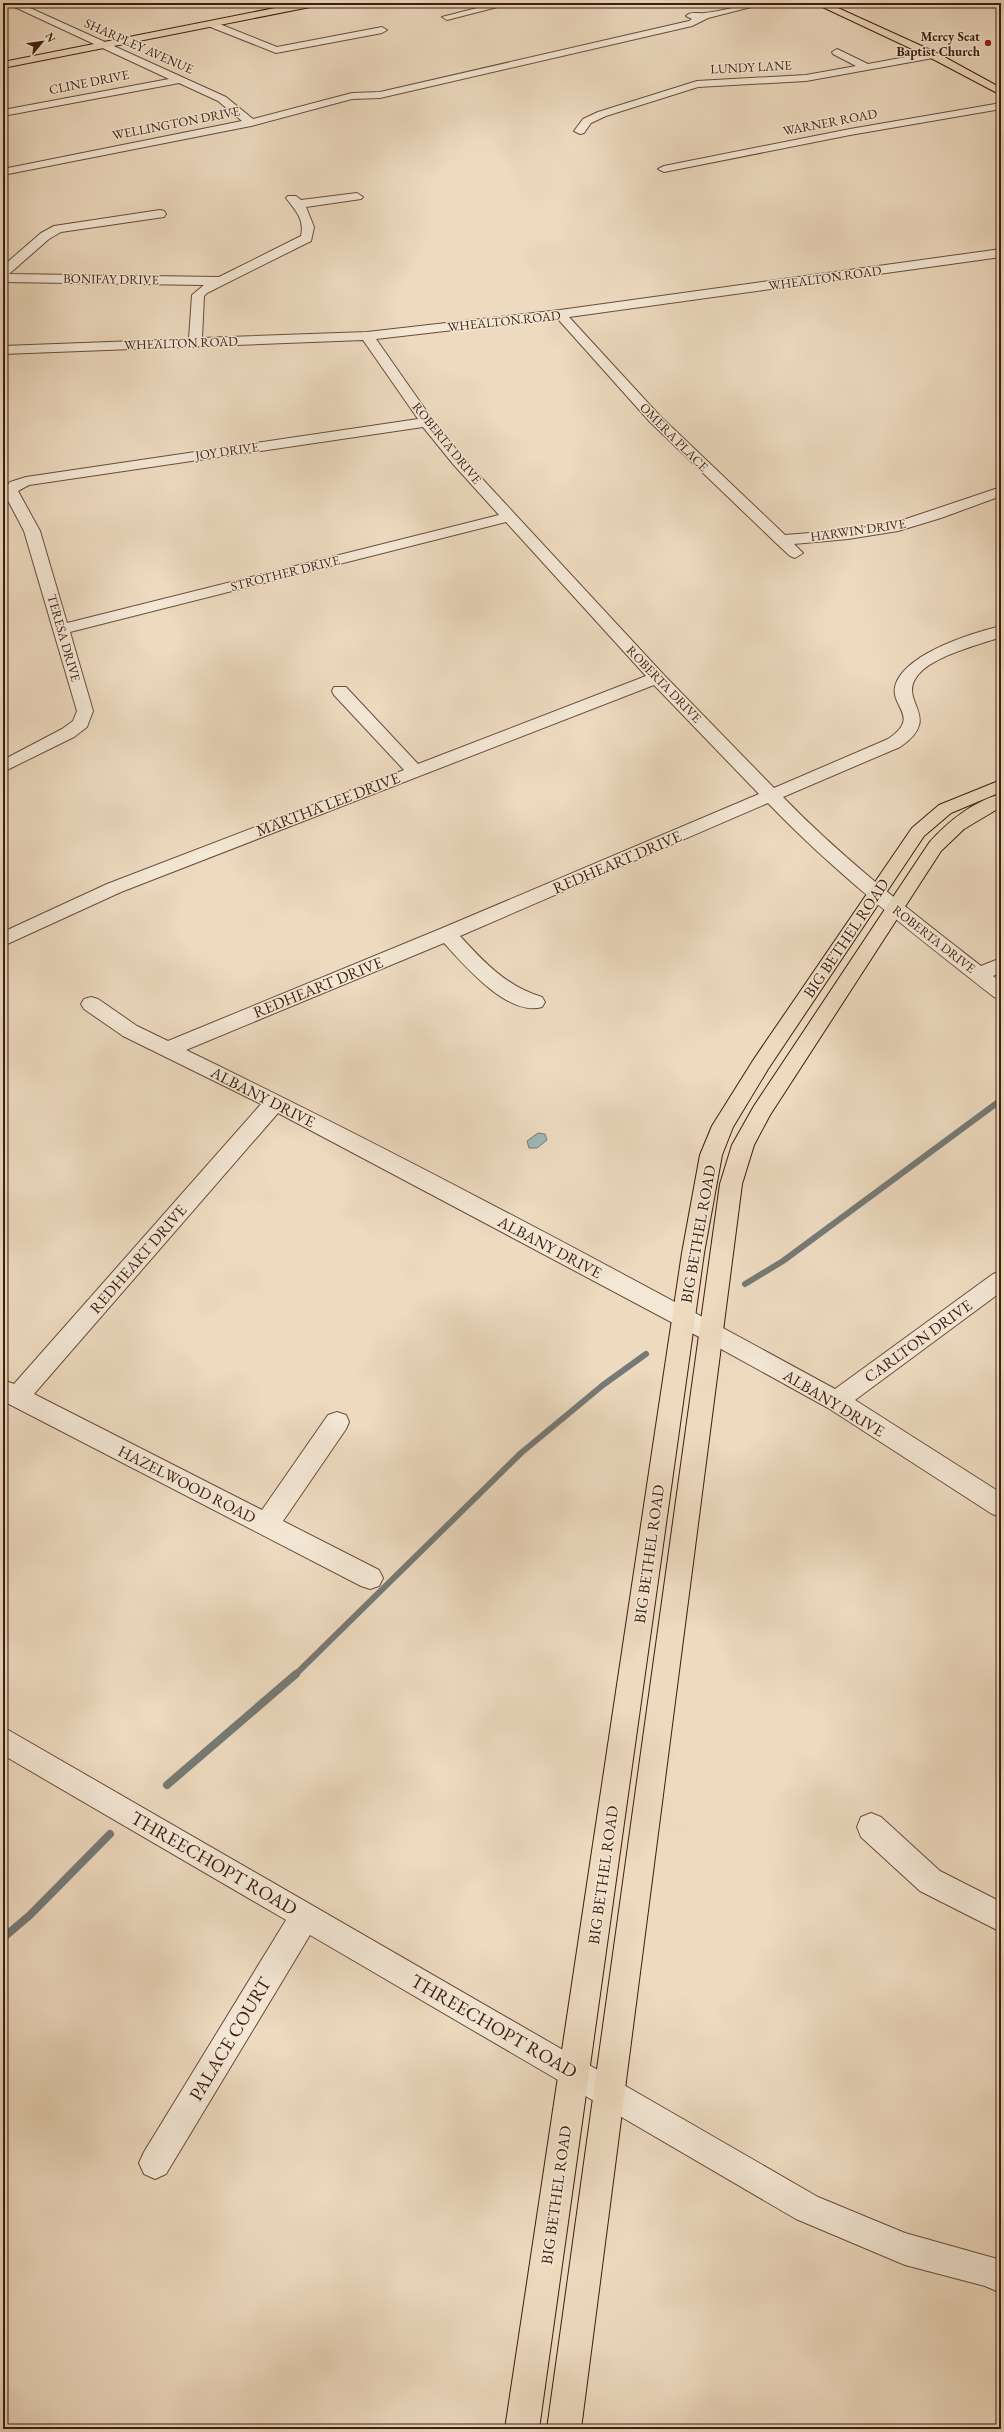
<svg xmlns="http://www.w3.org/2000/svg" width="1004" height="2432" font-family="'EB Garamond',serif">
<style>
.water{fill:#9cb8ba;stroke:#767a76}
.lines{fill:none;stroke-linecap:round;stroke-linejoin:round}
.stream-far1{stroke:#767a76;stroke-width:6}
.stream{stroke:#767a76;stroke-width:8}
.minor-casing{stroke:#6a4c3b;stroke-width:2}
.major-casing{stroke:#3e1c0f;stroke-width:2}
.minor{fill:#f3e7d5;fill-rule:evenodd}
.major{fill:#eddabf;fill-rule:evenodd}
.poi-dot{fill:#8f2418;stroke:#f3e7d5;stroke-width:1.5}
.labels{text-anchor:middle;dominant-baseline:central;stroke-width:3;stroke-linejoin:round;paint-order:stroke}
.far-poi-label{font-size:13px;font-weight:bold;fill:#3e1c0f;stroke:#f3e7d5;text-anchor:end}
.far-street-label{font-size:13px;fill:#3e1c0f;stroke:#f3e7d5}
.street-label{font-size:16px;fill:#3e1c0f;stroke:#f3e7d5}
.near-street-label{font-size:19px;fill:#3e1c0f;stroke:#f3e7d5}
</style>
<rect width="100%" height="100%" fill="#eddabf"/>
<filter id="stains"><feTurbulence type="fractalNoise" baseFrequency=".005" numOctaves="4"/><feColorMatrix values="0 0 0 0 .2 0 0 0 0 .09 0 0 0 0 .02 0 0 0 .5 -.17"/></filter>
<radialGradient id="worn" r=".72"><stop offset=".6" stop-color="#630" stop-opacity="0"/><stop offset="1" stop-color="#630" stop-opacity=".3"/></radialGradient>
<polygon class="water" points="538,1133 545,1134 547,1140 537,1148 529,1148 527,1141"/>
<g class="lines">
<g class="stream-far1">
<polyline points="745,1284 783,1261 1001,1100"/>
<polyline points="295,1675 521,1453 603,1385 646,1354"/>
</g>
<g class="stream">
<polyline points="167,1785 296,1674"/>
<polyline points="3,1938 30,1915 110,1834"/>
</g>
<defs>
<g id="minor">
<path d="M6,3H19L226,97L253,119L352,93L380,92L689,21L692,19L686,16C691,11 698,14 704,13C726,11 745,3 767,3L708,18L692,26L380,98L352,99L251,126L3,175V169L242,121L218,101L179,83L3,116V110L169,79Z"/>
<polygon points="496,3 509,4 447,20 442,17"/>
<polygon points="212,21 277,47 382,27 387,30 382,33 276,53 208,26 208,22"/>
<polygon points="837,49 868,64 933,52 938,55 933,58 806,81 698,87 606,116 591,123 584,133 580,134 574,131 583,119 598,112 697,81 806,75 856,66 833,54 832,52"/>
<polygon points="1001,103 1001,109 850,135 664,172 658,169 664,166 850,129"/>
<path d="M357,193L363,197L361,199L306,207L314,227L311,241L207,293L204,296L202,338L367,332L560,310L1001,249V257L569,317L660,416L785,535L848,530L897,522L1001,487V496L941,518L898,531L848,539L794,544L803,553L795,558L790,556L776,543L650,422L557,318L376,339L432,419L463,458L663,674L774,788L888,739C924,715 885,706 897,681C911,652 972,633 1001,626V637C978,645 933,656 918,675C896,702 945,716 900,747L783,797C844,860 912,912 981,966L1001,958V972L993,976L1001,982V999L994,997C915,935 838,876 768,803L460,936C484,962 507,987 542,997L545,1002L542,1007C508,1017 464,965 444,943L186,1050C405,1156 621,1272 835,1389L993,1274L1001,1271V1292L855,1400L1001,1493V1517L992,1514L828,1408L703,1339L278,1113L34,1394L262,1510L328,1415L337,1412L346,1415L349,1422L346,1429L283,1521L379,1570L383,1578L379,1586L370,1589L361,1586L3,1401V1380L14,1384L261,1104L123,1036L84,1009L81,1004L84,999L91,997L98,999L137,1026L168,1041L440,929L759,794L654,685L121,892L3,946V932L107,884L404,770L334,695L332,691L334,687H346L418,764L646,676L506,522L70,632L93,711L87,727L74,737L3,772V760L62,729L73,721L77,711L24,531L3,491L10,482L26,477L418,419L363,340L3,354V346L189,339L192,295L204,285L3,282V266L41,233L54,226L160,210L164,211L166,214L164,217L61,232L49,239L9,274L219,277L301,236C305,219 295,210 286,198L288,196H296L301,200ZM423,427L453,464L499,515L67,623L40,531L18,491L29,485Z"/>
<polygon points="3,1727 818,2197 905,2233 1001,2260 1001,2293 985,2286 905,2265 796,2219 310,1935 166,2174 155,2179 144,2174 139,2163 144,2152 286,1920 3,1755"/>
<polygon points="871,1813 881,1817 940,1871 1001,1902 1001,1932 920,1891 861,1837 857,1827 861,1817"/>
</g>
<g id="major">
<polygon points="300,3 320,3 315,6 3,68 3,62"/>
<polygon points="814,3 827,3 937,53 1001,88 1001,95 929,57"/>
<polygon points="1001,780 1001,792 951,813 924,836 768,1069 733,1127 722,1155 704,1253 539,2429 505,2429 682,1253 700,1155 712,1126 754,1059 912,828 939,805"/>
<path d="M1001,794V807L964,829L941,851L770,1115L754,1145L742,1184L581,2429H547L720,1184L732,1145L754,1106L929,843C947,822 974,801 1001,794Z"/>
</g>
</defs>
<use href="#minor" class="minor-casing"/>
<use href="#major" class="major-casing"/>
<use href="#minor" class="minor"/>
<use href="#major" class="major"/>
</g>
<circle class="poi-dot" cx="988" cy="43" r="4"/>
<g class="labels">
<g class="far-poi-label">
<text x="980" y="36">Mercy Seat<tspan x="980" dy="15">Baptist Church</tspan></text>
</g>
<g class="far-street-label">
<text transform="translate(139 46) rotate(24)">SHARPLEY AVENUE</text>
<text transform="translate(751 67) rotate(-3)">LUNDY LANE</text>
<text transform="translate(89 82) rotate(-11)">CLINE DRIVE</text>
<text transform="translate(830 122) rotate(-11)">WARNER ROAD</text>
<text transform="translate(176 123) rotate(-11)">WELLINGTON DRIVE</text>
<text transform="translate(825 278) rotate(-8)">WHEALTON ROAD</text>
<text transform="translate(111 279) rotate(1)">BONIFAY DRIVE</text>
<text transform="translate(504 321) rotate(-6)">WHEALTON ROAD</text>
<text transform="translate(181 343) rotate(-2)">WHEALTON ROAD</text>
<text transform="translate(674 437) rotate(45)">OMERA PLACE</text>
<text transform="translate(447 443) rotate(51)">ROBERTA DRIVE</text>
<text transform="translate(227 451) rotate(-8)">JOY DRIVE</text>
<text transform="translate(858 530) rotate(-8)">HARWIN DRIVE</text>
<text transform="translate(285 573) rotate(-14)">STROTHER DRIVE</text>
<text transform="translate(64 638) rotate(74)">TERESA DRIVE</text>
<text transform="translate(664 684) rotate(46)">ROBERTA DRIVE</text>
<text transform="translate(934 939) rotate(38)">ROBERTA DRIVE</text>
</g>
<g class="street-label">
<text transform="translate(328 804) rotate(-21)">MARTHA LEE DRIVE</text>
<text transform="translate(617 862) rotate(-23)">REDHEART DRIVE</text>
<text transform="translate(846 938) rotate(-56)">BIG BETHEL ROAD</text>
<text transform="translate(318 987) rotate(-22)">REDHEART DRIVE</text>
<text transform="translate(263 1097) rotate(27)">ALBANY DRIVE</text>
<text transform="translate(698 1234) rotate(-80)">BIG BETHEL ROAD</text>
<text transform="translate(550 1247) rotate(28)">ALBANY DRIVE</text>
<text transform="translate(138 1259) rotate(-49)">REDHEART DRIVE</text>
<text transform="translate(918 1341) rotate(-36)">CARLTON DRIVE</text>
<text transform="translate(834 1403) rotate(31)">ALBANY DRIVE</text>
<text transform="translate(187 1484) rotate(27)">HAZELWOOD ROAD</text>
<text transform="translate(649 1554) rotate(-82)">BIG BETHEL ROAD</text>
<text transform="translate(603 1875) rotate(-82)">BIG BETHEL ROAD</text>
<text transform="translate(556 2195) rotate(-82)">BIG BETHEL ROAD</text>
</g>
<g class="near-street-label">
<text transform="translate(214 1863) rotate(30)">THREECHOPT ROAD</text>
<text transform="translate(494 2026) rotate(30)">THREECHOPT ROAD</text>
<text transform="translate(230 2039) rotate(-59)">PALACE COURT</text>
</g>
</g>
<rect width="1004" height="2432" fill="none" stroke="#eddabf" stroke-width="16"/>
<rect x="4" y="4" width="996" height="2424" fill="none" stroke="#3e1c0f" stroke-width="2"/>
<rect x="8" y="8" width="988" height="2416" fill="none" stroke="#3e1c0f"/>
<g transform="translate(42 42) rotate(61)" stroke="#f3e7d5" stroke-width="3" paint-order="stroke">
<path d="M0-3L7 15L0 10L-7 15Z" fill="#3e1c0f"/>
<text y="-6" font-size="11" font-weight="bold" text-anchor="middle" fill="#3e1c0f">N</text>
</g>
<rect width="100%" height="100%" filter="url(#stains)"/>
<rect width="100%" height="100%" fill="url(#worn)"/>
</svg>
